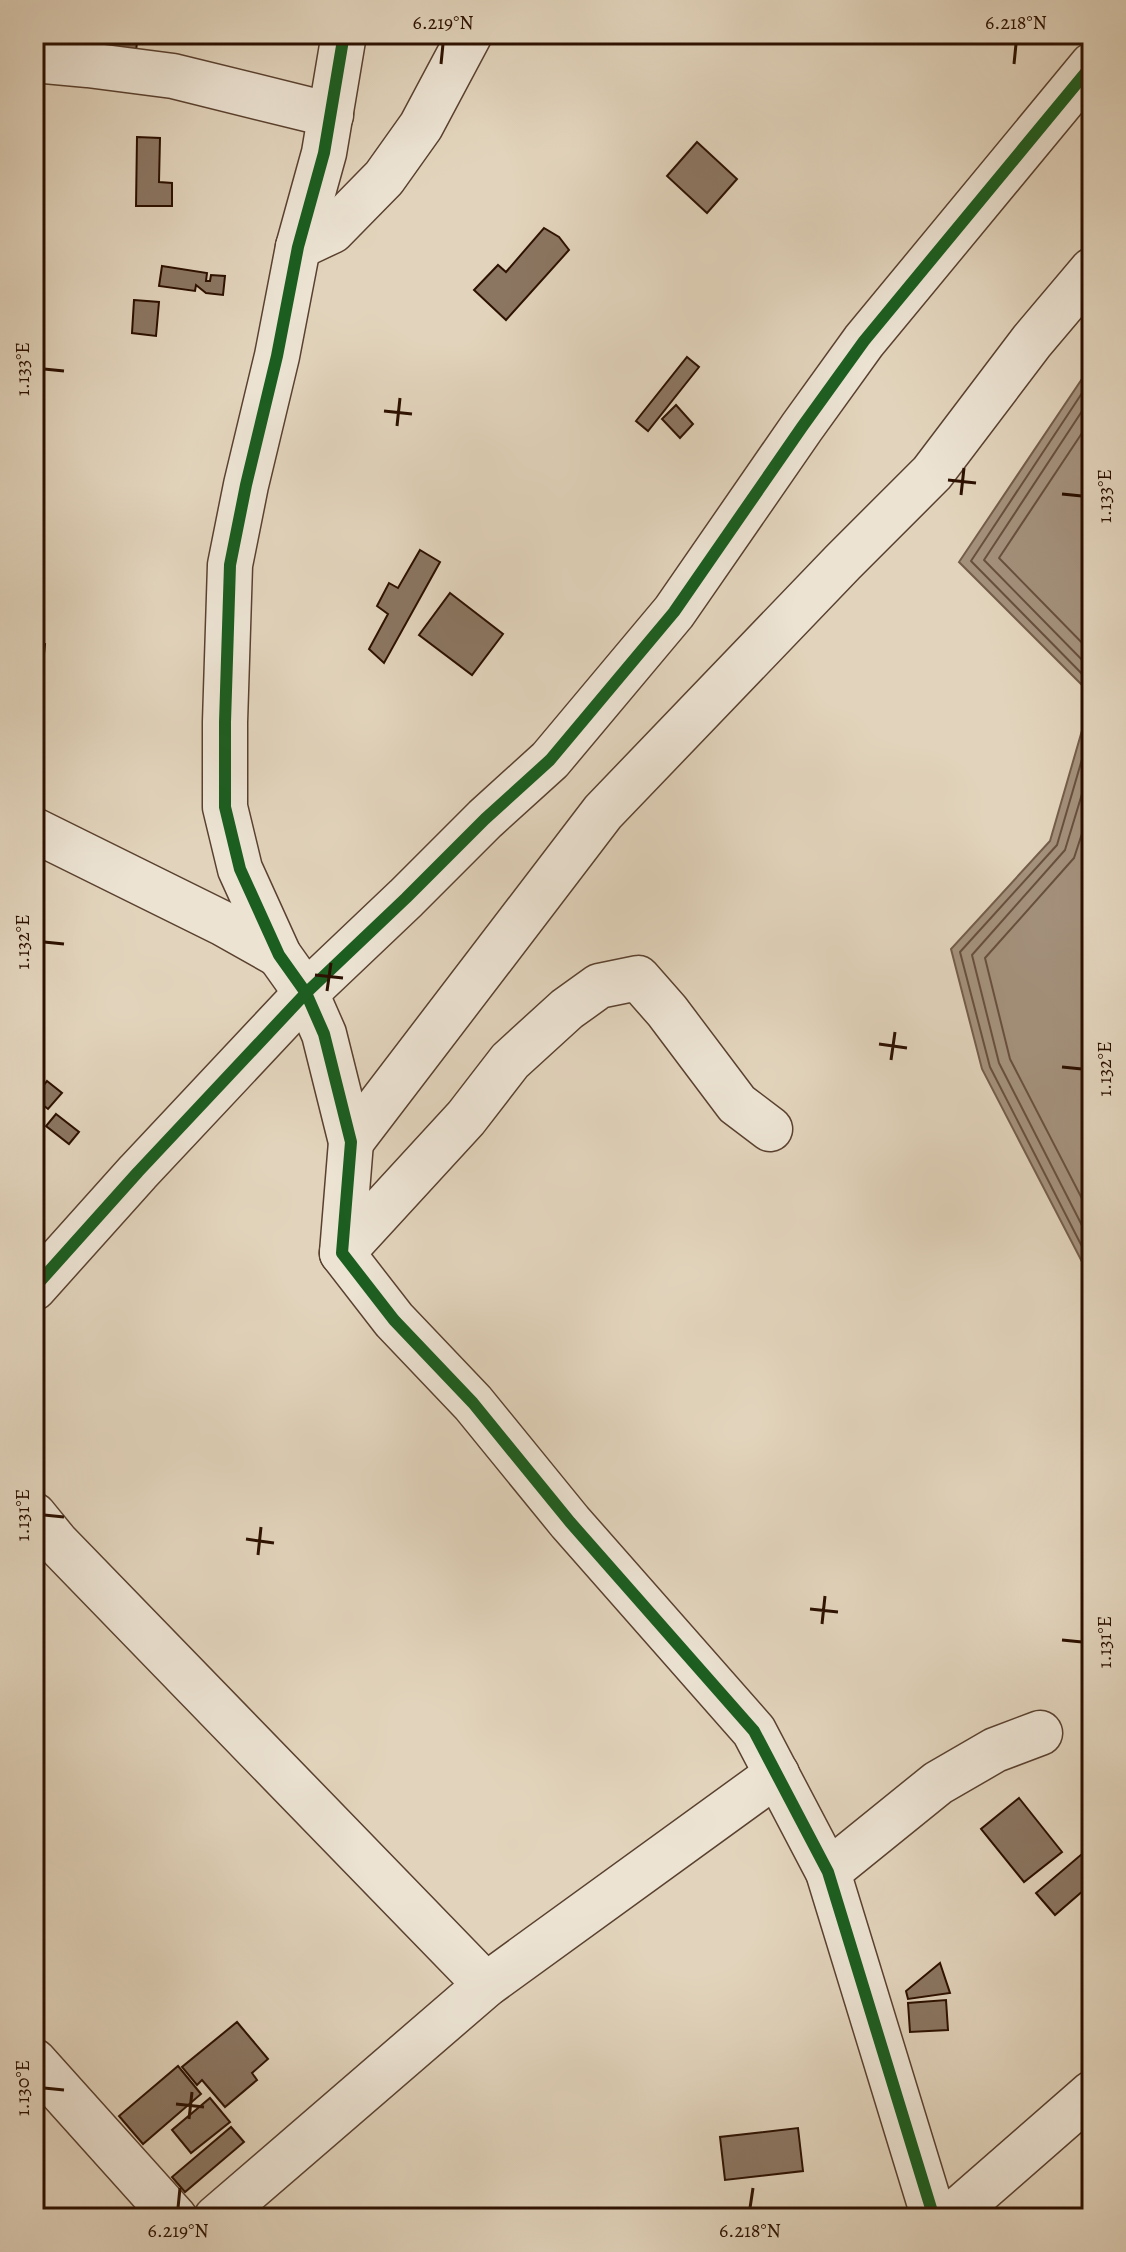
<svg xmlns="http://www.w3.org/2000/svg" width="1126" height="2252" font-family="Alegreya,serif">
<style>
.water{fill:#a4917c;stroke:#745d4a;stroke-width:2}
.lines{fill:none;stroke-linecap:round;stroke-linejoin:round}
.shore{stroke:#68503e;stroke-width:2}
.building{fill:#8b7662;stroke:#2c1000;stroke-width:2}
.minor-casing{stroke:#5a412f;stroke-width:47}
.minor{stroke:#ece3d3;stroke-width:44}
.cycleway-casing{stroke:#ece3d3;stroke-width:17}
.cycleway{stroke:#1b5e20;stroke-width:12}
.ticks{fill:none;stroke:#2c1000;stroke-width:3}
.neatline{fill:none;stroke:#2c1000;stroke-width:3}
.ticks-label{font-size:20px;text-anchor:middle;fill:#2c1000}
</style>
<rect width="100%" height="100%" fill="#e2d4bc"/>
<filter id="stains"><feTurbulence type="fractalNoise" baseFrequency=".0025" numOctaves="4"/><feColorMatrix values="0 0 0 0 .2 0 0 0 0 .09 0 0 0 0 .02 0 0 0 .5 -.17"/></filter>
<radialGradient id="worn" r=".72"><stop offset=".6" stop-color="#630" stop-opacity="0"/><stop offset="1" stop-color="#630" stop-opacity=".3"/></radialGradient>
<g class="water">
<polygon points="1092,364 1092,695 959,562"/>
<polygon points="1092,696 1092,1281 982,1069 951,949 1050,841"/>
</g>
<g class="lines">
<g class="shore">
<polyline points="1092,378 971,561 1092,684"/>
<polyline points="1092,396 984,560 1092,670"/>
<polyline points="1092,418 999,558 1092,653"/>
<polyline points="1092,725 1057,845 960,952 990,1067 1092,1266"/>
<polyline points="1092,761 1065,850 972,955 999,1063 1092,1245"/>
<polyline points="1092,803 1074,858 985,958 1010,1059 1092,1218"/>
</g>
</g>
<g class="building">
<polygon points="88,34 138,34 136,51 87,45"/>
<polygon points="137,137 160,138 159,182 172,183 172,206 136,206"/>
<polygon points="697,142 737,179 707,213 667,176"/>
<polygon points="544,228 559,237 569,250 506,320 474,290 498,265 506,272"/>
<polygon points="162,266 207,273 206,281 210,281 211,275 225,276 223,295 206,293 196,285 195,291 159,286"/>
<polygon points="134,300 159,302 156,336 132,333"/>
<polygon points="687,357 699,367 648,431 636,421"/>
<polygon points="676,405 693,424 680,438 662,419"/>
<polygon points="420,550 440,562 384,663 369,649 388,614 377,606 389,583 398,588"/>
<polygon points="450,593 503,634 472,675 419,635"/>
<polygon points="34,642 45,644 43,664 34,662"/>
<polygon points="47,1081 62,1093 48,1109 34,1098"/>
<polygon points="56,1114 79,1132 69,1144 46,1126"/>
<polygon points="1019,1798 1062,1852 1024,1882 981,1829"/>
<polygon points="1089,1848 1092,1851 1092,1883 1055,1915 1036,1893"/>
<polygon points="940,1963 950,1993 908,1999 906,1991"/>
<polygon points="946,2000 948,2030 910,2032 908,2003"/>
<polygon points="237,2022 268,2059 252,2073 257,2080 225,2107 202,2080 197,2085 182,2067"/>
<polygon points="178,2066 201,2094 143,2144 119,2116"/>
<polygon points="210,2098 230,2122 191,2153 172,2130"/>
<polygon points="231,2127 244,2142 185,2192 172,2177"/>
<polygon points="798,2128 803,2171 725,2180 720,2137"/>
</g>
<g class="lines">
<defs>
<g id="minor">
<polyline points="344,34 324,153 298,247 277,356 246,485 230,565 225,722 225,807 240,869 279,955 306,993 324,1034 351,1142 342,1253 394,1320 473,1403 570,1522 754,1731 828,1872 934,2218"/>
<polyline points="34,60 88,65 173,76 331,115"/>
<polyline points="298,247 332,231 384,178 421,126 470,34"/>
<polyline points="34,830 224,924 279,955"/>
<polyline points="351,1142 603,812 843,562 932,473 1032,341 1092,270"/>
<polyline points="342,1253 466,1118 510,1061 567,1009 599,986 638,978 667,1011 737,1104 770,1129"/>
<polyline points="34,1288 138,1172 306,993 406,898 485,819 550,760 674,612 802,427 864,341 1092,65"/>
<polyline points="34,1515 56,1542 486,1985"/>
<polyline points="828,1872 938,1783 995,1750 1040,1733"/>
<polyline points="34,2061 175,2218"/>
<polyline points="216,2218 486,1985 777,1774"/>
<polyline points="949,2218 1092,2093"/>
</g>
</defs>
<use href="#minor" class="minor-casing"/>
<use href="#minor" class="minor"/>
<defs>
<g id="cycleway">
<polyline points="344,34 324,153 298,247 277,356 246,485 230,565 225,722 225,807 240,869 279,955 306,993 324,1034 351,1142 342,1253 394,1320 473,1403 570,1522 754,1731 828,1872 934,2218"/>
<polyline points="34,1288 138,1172 306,993 406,898 485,819 550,760 674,612 802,427 864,341 1092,65"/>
</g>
</defs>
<use href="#cycleway" class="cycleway-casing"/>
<use href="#cycleway" class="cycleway"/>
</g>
<path class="ticks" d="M441,64L443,44M1014,64L1016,44M44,369L64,371M384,411L412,414M397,426L400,398M948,480L976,483M1062,494L1082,496M961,495L964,468M44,942L64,944M315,975L343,978M327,991L331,963M879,1044L907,1048M891,1060L895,1032M1062,1067L1082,1069M44,1515L64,1517M246,1539L274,1543M258,1555L261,1527M810,1609L838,1612M822,1624L825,1596M1062,1640L1082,1642M44,2088L64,2090M176,2104L204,2107M189,2119L192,2092M178,2208L180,2188M750,2208L753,2188"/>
<rect width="1126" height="2252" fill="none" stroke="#e2d4bc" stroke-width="88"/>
<rect x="44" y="44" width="1038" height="2164" class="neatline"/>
<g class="ticks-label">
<text x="443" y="29">6.219°N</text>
<text x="1016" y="29">6.218°N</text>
<text transform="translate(22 369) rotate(-90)" y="7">1.133°E</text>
<text transform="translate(1104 496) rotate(-90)" y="7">1.133°E</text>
<text transform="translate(22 942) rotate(-90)" y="7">1.132°E</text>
<text transform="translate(1104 1069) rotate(-90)" y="7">1.132°E</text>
<text transform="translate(22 1515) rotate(-90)" y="7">1.131°E</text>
<text transform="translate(1104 1642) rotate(-90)" y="7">1.131°E</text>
<text transform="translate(22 2088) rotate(-90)" y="7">1.130°E</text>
<text x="178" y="2237">6.219°N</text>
<text x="750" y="2237">6.218°N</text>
</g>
<rect width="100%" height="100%" filter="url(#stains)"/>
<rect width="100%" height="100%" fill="url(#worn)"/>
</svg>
